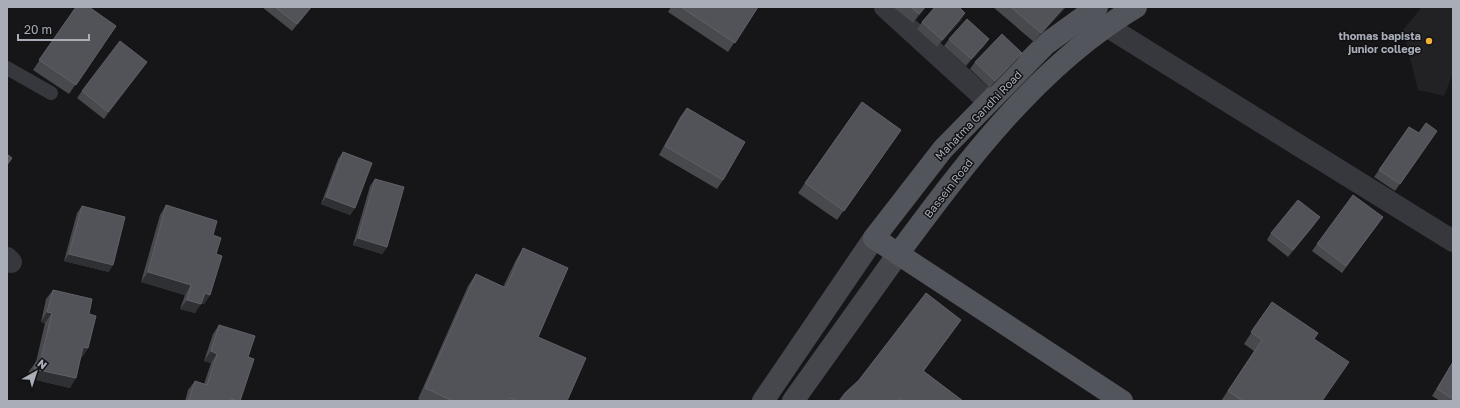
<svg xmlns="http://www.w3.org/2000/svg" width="1460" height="408" font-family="'Golos Text',sans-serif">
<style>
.built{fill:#222225}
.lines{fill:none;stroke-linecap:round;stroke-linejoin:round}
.lane{stroke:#37383d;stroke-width:14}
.street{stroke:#37383d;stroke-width:22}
.secondary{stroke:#45474d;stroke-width:22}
.primary{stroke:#53555c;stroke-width:22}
.wall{fill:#47494d}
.shaded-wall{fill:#2f3033}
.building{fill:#525359;stroke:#5f6168}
.poi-dot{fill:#f2b134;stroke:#111113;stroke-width:1.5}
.labels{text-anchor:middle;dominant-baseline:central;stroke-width:3;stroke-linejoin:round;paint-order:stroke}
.poi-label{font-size:11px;font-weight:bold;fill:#a8adb8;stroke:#111113;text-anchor:end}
.street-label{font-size:11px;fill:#a8adb8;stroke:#111113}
</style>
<rect width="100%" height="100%" fill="#161618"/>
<polygon class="built" points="1422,7 1453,7 1453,73 1444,96 1418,90 1403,30"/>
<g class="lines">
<polyline class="lane" points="7,68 51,93"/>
<g class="street">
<polyline points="885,7 989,102"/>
<polyline points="1092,17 1453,241"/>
<polyline points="7,258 11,262"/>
</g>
<g class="secondary">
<polyline points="763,401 874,238"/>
<polyline points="793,401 898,254"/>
</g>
<g class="primary">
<polyline points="1097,7 1046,44 943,149 874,238 1122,401"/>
<path d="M898,254C965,164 1037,66 1136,7"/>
</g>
</g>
<g class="wall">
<polygon points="76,7 116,26 69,94 33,70"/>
<polygon points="262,7 312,7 292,31"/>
<polygon points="671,7 758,7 728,52 668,12"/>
<polygon points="893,7 926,7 913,23"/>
<polygon points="993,7 1066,7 1034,42"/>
<polygon points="961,20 937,47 917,29 922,22"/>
<polygon points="949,39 989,39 984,46 966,66 944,46"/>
<polygon points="1017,60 990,88 970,69 975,62"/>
<polygon points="147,62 104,119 77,98 82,91"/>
<polygon points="862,102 901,130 837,220 798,193"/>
<polygon points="687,108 723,180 717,189 659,155 680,117"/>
<polygon points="1409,127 1419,133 1437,131 1395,191 1374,177"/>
<polygon points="343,152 355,208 350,215 321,204 338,159"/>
<polygon points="375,179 387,247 382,254 353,245 370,186"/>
<polygon points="166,205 213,235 216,254 210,295 204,304 201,303 195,313 180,309 185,295 141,282 160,215"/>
<polygon points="82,206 109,272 64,261 77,213"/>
<polygon points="1315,224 1288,257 1267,240 1271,233"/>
<polygon points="1378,224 1342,273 1312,251 1317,244"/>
<polygon points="523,248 538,337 567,401 421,401 418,399 468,286 476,274 503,287 516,260"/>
<polygon points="53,290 89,314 88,348 82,357 81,357 70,388 28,378 29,371 36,362 45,323 41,322 46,299"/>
<polygon points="1264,313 1314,339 1322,401 1221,401 1254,351 1244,344"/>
<polygon points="219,325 248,357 240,401 185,401 188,390 195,381 204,384 211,363 204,361 213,334"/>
<polygon points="953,331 924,371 963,401 839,401"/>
<polygon points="1453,361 1453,401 1440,401 1432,396"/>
</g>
<g class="shaded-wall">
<polygon points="311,7 312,7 292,31 297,24"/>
<polygon points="925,7 926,7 913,23 919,14"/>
<polygon points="1064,7 1066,7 1034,42 1041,33"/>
<polygon points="965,13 961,20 937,47 942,40"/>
<polygon points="989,39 984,46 966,66 971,59"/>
<polygon points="1022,53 1017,60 990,88 995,81"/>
<polygon points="147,62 142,69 104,119 108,112"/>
<polygon points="326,197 355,208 350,215 321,204"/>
<polygon points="1320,217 1315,224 1288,257 1293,250"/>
<polygon points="358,238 387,247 382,254 353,245"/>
<polygon points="69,254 113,265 109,272 64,261"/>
<polygon points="148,272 191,285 185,295 141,282"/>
<polygon points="205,293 210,295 204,304 198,302"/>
<polygon points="187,300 201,304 195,313 180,309"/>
<polygon points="47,312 52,313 45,323 41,322"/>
<polygon points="961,320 953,331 915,382 923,371"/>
<polygon points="83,347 88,348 82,357 77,356"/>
<polygon points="211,351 217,354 211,363 204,361"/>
<polygon points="34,369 76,378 70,388 28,378"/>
</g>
<g class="building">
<polygon points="76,7 89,7 116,26 76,85 39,60"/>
<polygon points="275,7 311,7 297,24"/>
<polygon points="681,7 758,7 735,43"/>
<polygon points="911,7 925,7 919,14"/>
<polygon points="935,7 959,7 965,13 942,40 922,22"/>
<polygon points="1011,7 1064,7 1041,33"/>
<polygon points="967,19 989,39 971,59 949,39"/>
<polygon points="1002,34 1022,53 995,81 975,62"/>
<polygon points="120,41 147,62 108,112 82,91"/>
<polygon points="862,102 901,130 844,211 805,183"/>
<polygon points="687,108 745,142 723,180 665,146"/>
<polygon points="1426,123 1437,131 1400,184 1379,170 1409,127 1419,133"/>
<polygon points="343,152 372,163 355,208 326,197"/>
<polygon points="7,154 12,158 7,165"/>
<polygon points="375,179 404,187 387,247 358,238"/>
<polygon points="1353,195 1383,217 1346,266 1317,244"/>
<polygon points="1298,200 1320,217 1293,250 1271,233"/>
<polygon points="166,205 217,221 213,235 221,238 216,254 222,256 210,295 205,293 201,304 187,300 191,285 148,272"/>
<polygon points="82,206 125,217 113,265 69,254"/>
<polygon points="523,248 568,268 538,337 586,358 567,401 518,401 510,398 509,401 453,401 425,388 476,274 506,288"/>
<polygon points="53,290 92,299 89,314 96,316 88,348 83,347 76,378 34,369 36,362 40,363 52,313 47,312"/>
<polygon points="926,293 961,320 923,371 963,401 904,401 900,398 900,401 839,401 845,393 859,380"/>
<polygon points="1272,302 1318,333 1314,339 1349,362 1322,401 1243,401 1228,391 1262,340 1251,332"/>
<polygon points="219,325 255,336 248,357 254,359 240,401 237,401 231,399 231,401 188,401 195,381 207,385 217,354 211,351"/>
<polygon points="1453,362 1453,399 1437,389"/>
</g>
<circle class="poi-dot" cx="1429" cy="41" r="4"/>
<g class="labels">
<g class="poi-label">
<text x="1421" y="35">thomas bapista<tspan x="1421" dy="13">junior college</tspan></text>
</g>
<g class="street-label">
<text transform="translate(978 115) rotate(-46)">Mahatma Gandhi Road</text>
<text transform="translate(948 188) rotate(-52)">Bassein Road</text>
</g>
</g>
<rect width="1460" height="408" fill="none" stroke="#a8adb8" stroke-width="16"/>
<g transform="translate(36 372) rotate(39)" stroke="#111113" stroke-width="3" paint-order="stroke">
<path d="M0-3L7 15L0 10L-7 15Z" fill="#a8adb8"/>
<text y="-6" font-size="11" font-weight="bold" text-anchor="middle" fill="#a8adb8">N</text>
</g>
<path d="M18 34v6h71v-6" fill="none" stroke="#a8adb8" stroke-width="2"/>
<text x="24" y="34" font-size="12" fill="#a8adb8" stroke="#111113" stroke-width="3" paint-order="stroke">20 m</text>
</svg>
